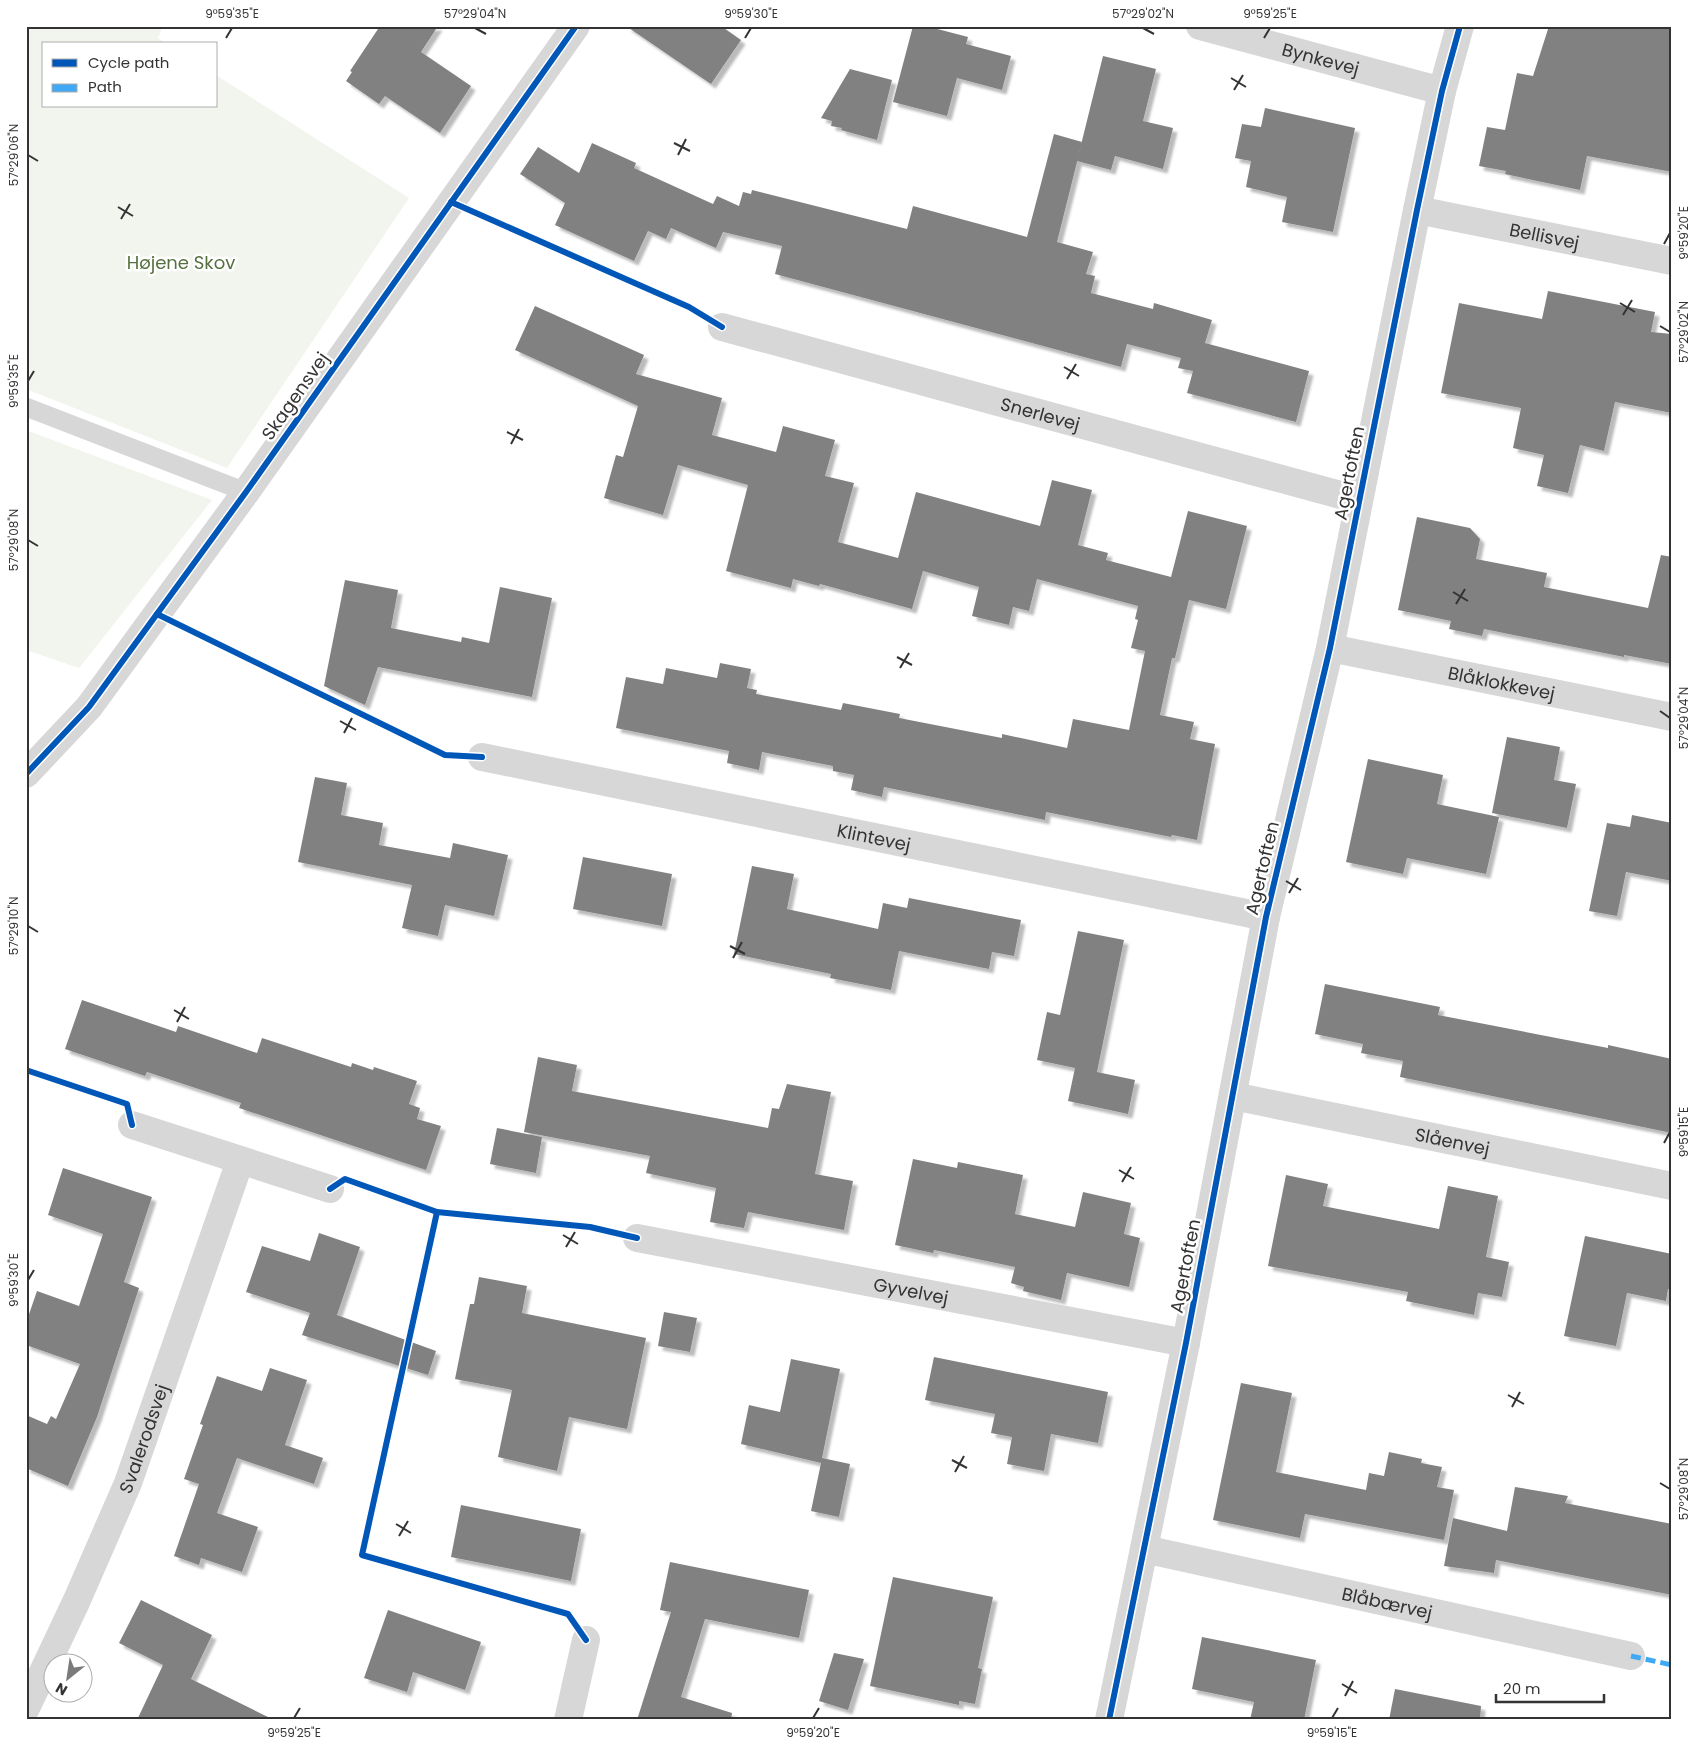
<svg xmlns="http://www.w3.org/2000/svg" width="1698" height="1746" font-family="Poppins,sans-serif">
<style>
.green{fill:#f1f5ed}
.building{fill:#818181;filter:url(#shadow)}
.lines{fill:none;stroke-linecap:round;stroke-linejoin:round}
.service{stroke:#d7d7d7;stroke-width:19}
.minor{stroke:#d7d7d7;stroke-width:28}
.tertiary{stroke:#d7d7d7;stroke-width:28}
.quiet{stroke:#3fa9f5;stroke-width:5;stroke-dasharray:10 5;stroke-linecap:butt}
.cycleway-casing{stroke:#fff;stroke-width:9}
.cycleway{stroke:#0057b8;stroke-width:6}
.ticks{fill:none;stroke:#333;stroke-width:2}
.labels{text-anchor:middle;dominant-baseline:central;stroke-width:5;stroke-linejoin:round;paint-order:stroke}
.street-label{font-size:18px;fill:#333;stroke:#fff}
.park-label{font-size:18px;fill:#56703f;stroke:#fff}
.neatline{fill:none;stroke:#333;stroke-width:2}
.ticks-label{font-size:12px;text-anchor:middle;fill:#333}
</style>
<defs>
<filter id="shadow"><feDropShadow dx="4.5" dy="4.5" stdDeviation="1" flood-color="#0004"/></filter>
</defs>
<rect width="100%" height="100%" fill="#fff"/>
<g class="green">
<polygon points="26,26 163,26 158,38 167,44 44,44 44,106 216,106 216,75 409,198 227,468 26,389"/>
<polygon points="26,430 212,500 79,668 26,650"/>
</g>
<g class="building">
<polygon points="380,26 438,26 421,52 471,86 440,133 385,96 379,104 346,81 352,72 350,71"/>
<polygon points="626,26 721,26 741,40 711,84"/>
<polygon points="913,26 926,26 968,37 966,44 1011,56 1002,90 957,78 947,116 893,102"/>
<polygon points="1549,26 1672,26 1672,172 1587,156 1580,190 1505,174 1506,171 1479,166 1487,127 1505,130 1517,73 1533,76"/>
<polygon points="1103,56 1156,69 1143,121 1173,128 1163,169 1115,156 1111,170 1077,161"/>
<polygon points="850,69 892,80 877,140 841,130 842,128 831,126 832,121 821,118"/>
<polygon points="1265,108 1355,128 1333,232 1282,222 1287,197 1246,187 1251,161 1235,158 1242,124 1261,127"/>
<polygon points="1054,134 1082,142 1057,242 1093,252 1086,274 1095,276 1091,293 1153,309 1154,303 1212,320 1205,343 1309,371 1296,422 1187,393 1193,371 1178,368 1181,358 1127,344 1121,367 775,274 782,246 723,232 716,248 671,228 666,239 648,231 634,261 555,225 565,203 520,174 538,147 579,173 592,143 636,163 634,168 713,204 717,196 739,206 743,192 751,194 752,190 907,229 913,206 1027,237"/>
<polygon points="1548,291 1655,312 1651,332 1672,334 1672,413 1615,402 1604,451 1580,445 1568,493 1537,486 1544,455 1513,448 1521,408 1441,393 1459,303 1542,319"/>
<polygon points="535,306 644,355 636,374 722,398 712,435 776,452 783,426 835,440 825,476 854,483 838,542 898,558 916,492 1040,526 1052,480 1092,490 1078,545 1108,553 1106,560 1171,577 1188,511 1247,526 1226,609 1189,600 1175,658 1172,658 1160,715 1194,722 1190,739 1215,744 1197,840 1172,835 1171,837 1046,812 1045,820 884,787 882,797 851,790 854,775 833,771 833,766 762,752 759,770 727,763 729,751 616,728 626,677 663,684 666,668 717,678 720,663 751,669 747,688 757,690 756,694 841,710 843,703 900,714 899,718 1002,738 1002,734 1067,748 1073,719 1129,730 1145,651 1131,648 1138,620 1135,619 1138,606 1037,579 1029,611 1013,607 1009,625 972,616 979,587 923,571 912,609 820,584 819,586 793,579 791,588 726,571 748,485 678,465 663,515 604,498 616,455 623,457 638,406 515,350"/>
<polygon points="1417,517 1470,528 1480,539 1476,559 1547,573 1544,587 1648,608 1661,555 1672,557 1672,664 1624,655 1624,657 1484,629 1482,636 1449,629 1451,621 1398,610"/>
<polygon points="345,580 398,590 391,628 461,642 462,637 489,643 500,587 552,598 532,697 378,667 365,705 324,686"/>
<polygon points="1507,737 1560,747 1554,780 1576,784 1567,828 1492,813"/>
<polygon points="1368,759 1443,775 1437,804 1499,817 1486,874 1407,858 1403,874 1346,862"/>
<polygon points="315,777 347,783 341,815 383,823 379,845 450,858 453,843 508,855 494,916 445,905 438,936 402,928 412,885 298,862"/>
<polygon points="1632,815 1672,823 1672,881 1626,872 1617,916 1589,911 1607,823 1630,827"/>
<polygon points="583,857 672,874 662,926 573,909"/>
<polygon points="752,866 794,874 787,909 878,929 883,903 907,908 909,898 1021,920 1014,956 992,952 989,969 899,951 891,990 830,978 831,974 734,954"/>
<polygon points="1078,931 1124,940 1097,1072 1135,1080 1128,1114 1068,1101 1075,1068 1037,1060 1047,1012 1060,1015"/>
<polygon points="1325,984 1440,1007 1438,1015 1608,1048 1608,1045 1672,1059 1672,1133 1400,1077 1403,1061 1361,1053 1363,1044 1315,1034"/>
<polygon points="82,1000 176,1032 178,1026 257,1053 262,1038 351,1067 352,1063 373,1070 374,1067 417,1081 409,1104 420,1108 417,1119 441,1126 426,1170 239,1108 241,1103 147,1072 145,1076 65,1049"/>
<polygon points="538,1057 577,1065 572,1091 768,1128 772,1108 779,1109 787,1084 831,1092 815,1174 853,1181 844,1230 748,1212 744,1228 710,1222 716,1188 646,1173 650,1156 524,1132"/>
<polygon points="497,1128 542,1137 536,1173 490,1164"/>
<polygon points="913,1159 957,1168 958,1162 1023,1175 1015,1214 1075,1227 1083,1192 1131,1203 1124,1234 1140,1238 1129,1287 1067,1273 1061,1300 1023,1291 1024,1287 1011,1283 1015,1267 934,1250 933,1253 895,1245"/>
<polygon points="63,1168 152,1197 124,1282 139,1288 97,1417 68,1486 26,1468 26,1415 47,1424 51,1416 56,1419 80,1364 26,1345 26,1323 37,1291 79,1306 103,1234 48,1215"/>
<polygon points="1286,1175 1328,1184 1323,1206 1439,1229 1448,1186 1498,1196 1486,1257 1509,1262 1502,1297 1478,1293 1474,1315 1406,1301 1408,1292 1268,1266"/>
<polygon points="319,1233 360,1247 337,1315 436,1351 428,1375 302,1335 310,1313 246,1292 262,1246 310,1261"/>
<polygon points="1585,1236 1672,1254 1672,1290 1668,1289 1666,1301 1627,1293 1616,1346 1564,1336"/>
<polygon points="479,1277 527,1286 522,1313 646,1338 627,1429 569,1417 557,1471 498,1457 512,1390 455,1379 470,1304 474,1304"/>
<polygon points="664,1312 697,1318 690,1352 658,1346"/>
<polygon points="934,1357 1108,1392 1098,1443 1051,1434 1044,1471 1007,1464 1012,1437 991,1433 995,1414 925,1400"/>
<polygon points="791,1359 840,1369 822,1458 850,1464 839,1517 811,1511 821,1463 741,1444 749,1405 780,1412"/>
<polygon points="270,1368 307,1380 285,1445 323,1458 314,1484 237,1458 217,1513 258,1527 242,1572 201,1558 199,1565 174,1556 199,1484 184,1479 203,1425 200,1424 217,1376 262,1391"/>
<polygon points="1241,1383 1292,1393 1276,1472 1366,1490 1369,1473 1384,1476 1389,1452 1422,1459 1421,1463 1442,1467 1437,1487 1454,1490 1444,1540 1305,1514 1300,1538 1213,1520"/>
<polygon points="1515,1487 1568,1496 1565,1503 1672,1524 1672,1595 1496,1560 1494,1573 1444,1566 1453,1518 1507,1531"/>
<polygon points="461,1505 581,1529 571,1581 451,1557"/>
<polygon points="670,1562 809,1590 799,1638 705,1619 681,1697 732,1713 731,1720 637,1720 671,1612 660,1610"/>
<polygon points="893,1577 993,1597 978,1668 982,1669 975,1704 959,1701 959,1705 870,1686"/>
<polygon points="141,1600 212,1635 191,1679 274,1720 137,1720 163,1665 119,1643"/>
<polygon points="388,1610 481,1642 465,1690 413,1672 407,1692 364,1678"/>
<polygon points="1202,1637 1316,1660 1304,1720 1250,1720 1254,1702 1192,1689"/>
<polygon points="834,1653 864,1659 848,1710 819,1701"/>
<polygon points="1395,1689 1481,1706 1480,1720 1389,1720"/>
</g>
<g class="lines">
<polyline class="service" points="26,407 246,492"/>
<g class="minor">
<path id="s1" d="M1200,26L1442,91"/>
<path id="s2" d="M1417,210L1672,261"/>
<path id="s3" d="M722,327L1359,500"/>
<path id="s4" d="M1330,648L1672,717"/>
<path id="s5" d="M482,757L1266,917"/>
<path id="s6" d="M1233,1096L1672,1186"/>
<polyline points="132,1125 330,1189"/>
<path id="s7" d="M637,1238L1186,1343"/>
<path id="s8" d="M1144,1549L1631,1656"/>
<path id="s9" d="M26,1708L77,1600L128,1483L240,1161"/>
<polyline points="568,1720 586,1640"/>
<polyline points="1109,1720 1186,1343 1266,917 1330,648 1417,210 1442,91 1460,26"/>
</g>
<polyline class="tertiary" points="26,774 89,707 246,492 576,26"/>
<polyline class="quiet" points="1631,1656 1672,1665"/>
<defs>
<g id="cycleway">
<polyline points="451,202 689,307 722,327"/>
<polyline points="157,614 445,755 482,757"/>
<polyline points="26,774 89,707 246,492 576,26"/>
<polyline points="26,1070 127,1104 132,1125"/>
<polyline points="330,1189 345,1179 437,1212 590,1227 637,1238"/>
<polyline points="437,1212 362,1555 568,1614 586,1640"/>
<polyline points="1109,1720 1186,1343 1266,917 1330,648 1417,210 1442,91 1460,26"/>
</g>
</defs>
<use href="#cycleway" class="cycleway-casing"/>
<use href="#cycleway" class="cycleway"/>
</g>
<path class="ticks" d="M475,28L486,34M1143,28L1154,34M226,38L232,28M745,38L751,28M1264,38L1270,28M1231,78L1246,87M1234,90L1243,75M674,143L690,151M28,155L38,161M678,155L686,139M118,207L133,216M121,219L130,204M1664,244L1670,233M1620,303L1635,312M1623,315L1632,300M1660,326L1670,332M1064,367L1079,376M1067,379L1076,364M28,381L34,371M507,432L523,440M511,444L519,429M28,540L38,546M1453,592L1468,601M1456,604L1465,589M897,657L912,665M900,668L909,653M1660,711L1670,718M340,721L356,730M344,733L352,718M1286,881L1301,890M1289,893L1298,878M28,926L38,932M730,946L745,954M733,958L742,942M174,1010L189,1019M177,1022L185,1007M1664,1143L1670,1132M1119,1170L1134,1179M1122,1182L1131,1167M563,1235L578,1244M566,1247L575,1232M28,1280L34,1270M1508,1395L1524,1404M1512,1407L1520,1392M952,1460L967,1468M955,1472L964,1456M1660,1483L1670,1489M396,1524L411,1533M399,1536L408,1521M1342,1684L1357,1693M1345,1696L1353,1681M294,1718L300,1708M813,1718L819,1708M1332,1718L1338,1708"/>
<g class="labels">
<g class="street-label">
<text stroke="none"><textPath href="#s1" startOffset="125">Bynkevej</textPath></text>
<text stroke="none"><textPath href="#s2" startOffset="130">Bellisvej</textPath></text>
<text transform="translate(295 396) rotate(-55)">Skagensvej</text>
<text stroke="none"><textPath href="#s3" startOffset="330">Snerlevej</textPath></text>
<text transform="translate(1349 473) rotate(-79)">Agertoften</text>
<text stroke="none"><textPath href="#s4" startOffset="175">Blåklokkevej</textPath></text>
<text stroke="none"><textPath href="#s5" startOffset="400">Klintevej</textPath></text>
<text transform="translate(1262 868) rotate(-77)">Agertoften</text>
<text stroke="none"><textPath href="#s6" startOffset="224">Slåenvej</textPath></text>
<text transform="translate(1185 1266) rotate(-79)">Agertoften</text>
<text stroke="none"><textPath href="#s7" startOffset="279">Gyvelvej</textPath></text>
<text stroke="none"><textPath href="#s9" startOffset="294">Svalerodsvej</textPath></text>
<text stroke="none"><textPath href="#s8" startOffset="249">Blåbærvej</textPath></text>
</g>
<g class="park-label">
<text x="181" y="262">Højene Skov</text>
</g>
</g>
<rect width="1698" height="1746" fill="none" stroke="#ffffff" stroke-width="55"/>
<rect x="42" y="42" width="175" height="65" fill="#ffffff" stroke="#adadad"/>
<rect x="52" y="59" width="25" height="8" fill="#0057b8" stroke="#adadad"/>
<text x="88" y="68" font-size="15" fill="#333333">Cycle path</text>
<rect x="52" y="84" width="25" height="8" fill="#3fa9f5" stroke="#adadad"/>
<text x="88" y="92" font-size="15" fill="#333333">Path</text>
<g transform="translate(68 1678) rotate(210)"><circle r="24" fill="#ffffff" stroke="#adadad"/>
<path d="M0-4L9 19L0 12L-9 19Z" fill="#7a7a7a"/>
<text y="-8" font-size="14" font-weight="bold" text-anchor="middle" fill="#333333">N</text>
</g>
<path d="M1496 1694v8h108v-8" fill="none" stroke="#333333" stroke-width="2.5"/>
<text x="1503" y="1694" font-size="15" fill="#333333" stroke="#ffffff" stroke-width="4" paint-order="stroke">20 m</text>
<rect x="28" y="28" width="1642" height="1690" class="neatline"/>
<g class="ticks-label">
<text x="232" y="18">9°59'35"E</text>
<text x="475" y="18">57°29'04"N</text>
<text x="751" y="18">9°59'30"E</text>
<text x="1143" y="18">57°29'02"N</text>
<text x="1270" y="18">9°59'25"E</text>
<text transform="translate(14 155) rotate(-90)" y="4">57°29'06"N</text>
<text transform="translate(1684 233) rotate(-90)" y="4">9°59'20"E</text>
<text transform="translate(1684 332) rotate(-90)" y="4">57°29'02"N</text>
<text transform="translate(14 381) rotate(-90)" y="4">9°59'35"E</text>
<text transform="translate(14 540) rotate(-90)" y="4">57°29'08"N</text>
<text transform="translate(1684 718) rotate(-90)" y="4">57°29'04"N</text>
<text transform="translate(14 926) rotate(-90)" y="4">57°29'10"N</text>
<text transform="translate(1684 1132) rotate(-90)" y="4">9°59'15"E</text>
<text transform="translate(14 1280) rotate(-90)" y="4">9°59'30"E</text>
<text transform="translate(1684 1489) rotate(-90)" y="4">57°29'08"N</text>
<text x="294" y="1737">9°59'25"E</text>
<text x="813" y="1737">9°59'20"E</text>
<text x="1332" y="1737">9°59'15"E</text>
</g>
</svg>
